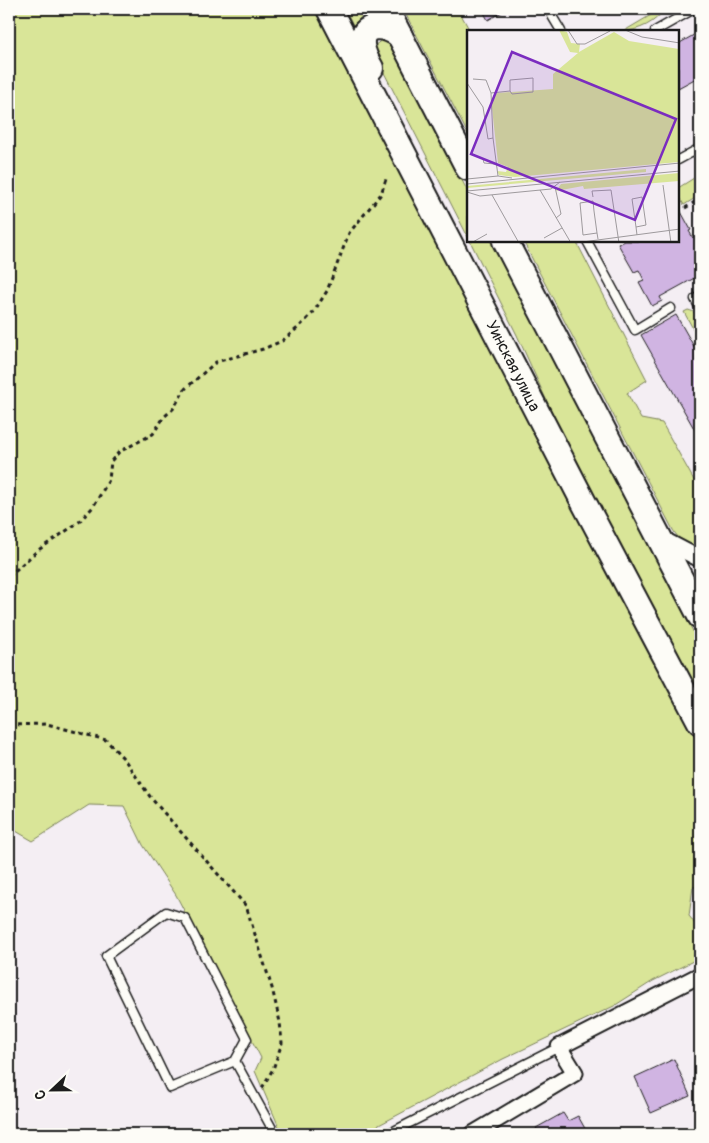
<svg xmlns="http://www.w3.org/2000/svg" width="709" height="1143" font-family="Pangolin,sans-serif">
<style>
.green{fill:#d9e598;stroke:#7a805a}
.building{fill:#d0b4e2;stroke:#1c1c1c}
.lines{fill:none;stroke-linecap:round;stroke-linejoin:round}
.service-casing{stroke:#1c1c1c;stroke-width:11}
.minor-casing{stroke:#1c1c1c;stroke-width:19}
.primary-casing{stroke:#1c1c1c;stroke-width:28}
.path{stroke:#1c1c1c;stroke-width:3;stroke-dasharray:4 4;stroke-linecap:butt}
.service{stroke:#fdfcf7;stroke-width:8}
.minor{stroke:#fdfcf7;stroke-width:15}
.primary{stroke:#fdfcf7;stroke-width:24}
.labels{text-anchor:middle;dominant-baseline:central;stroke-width:5;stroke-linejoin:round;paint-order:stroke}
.street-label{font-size:16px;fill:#1c1c1c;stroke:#fdfcf7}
.inset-road{fill:none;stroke:#9e9a9d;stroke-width:1}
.view{fill:#7b2cbf;fill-opacity:0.15;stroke:#7b2cbf;stroke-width:2.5}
.inset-edge{fill:none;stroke:#1c1c1c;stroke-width:2.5}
</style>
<rect width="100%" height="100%" fill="#f4eef3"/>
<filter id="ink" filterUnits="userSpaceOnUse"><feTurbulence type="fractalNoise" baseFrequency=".02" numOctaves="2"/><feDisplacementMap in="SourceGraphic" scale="10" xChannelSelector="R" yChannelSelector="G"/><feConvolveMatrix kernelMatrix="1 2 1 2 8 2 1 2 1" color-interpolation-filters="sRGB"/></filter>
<g filter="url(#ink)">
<g class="green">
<path d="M9,9H318L700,747V887H693L689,916C700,927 702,944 699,958L653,981L614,1006L503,1059L362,1134H282L255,1071L261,1058L176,895L143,845L124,806L89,805L33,841L9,827Z"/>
<polygon points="345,9 373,9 373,10 364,14 353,25"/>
<polygon points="403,9 458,9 470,31 468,31 468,134"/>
<path d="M658,9H664C657,22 638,31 624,31L656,12Z"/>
<polygon points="383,39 393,47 468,192 468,237 375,55 374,46"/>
<polygon points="694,178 700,189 700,195 684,205 678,195 678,188"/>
<polygon points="470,241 493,241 700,645 700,705 563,437 517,335"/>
<path d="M523,241H576L647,380L627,393L641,419L662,423L700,491V549C687,547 680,541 673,530Z"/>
<path d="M688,310C702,313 700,325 700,336L698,338L684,312Z"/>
</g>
<g class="building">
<polygon points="482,9 507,9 488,20"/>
<polygon points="699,32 700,76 678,88 678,44"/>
<polygon points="680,210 691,230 689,231 693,238 695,236 699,243 696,244 700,249 700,275 660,297 662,301 652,306 639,282 644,280 639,270 634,272 618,244 624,241 678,241 678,211"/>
<polygon points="676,315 700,357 700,439 641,335"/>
<polygon points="674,1059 690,1096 651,1113 635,1077"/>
<polygon points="563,1113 568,1121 578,1116 588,1134 540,1134 536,1128"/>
</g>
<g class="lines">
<defs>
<g id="service">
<polyline points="553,9 552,16 561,31"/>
<polyline points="655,31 694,9"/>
<polyline points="678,160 700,148"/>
<polyline points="587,241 635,330 671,308"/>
<polyline points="700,296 695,299 700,308"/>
<polyline points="235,1061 247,1039 185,918 166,912 106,956 170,1088 235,1061 275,1134"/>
<polyline points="388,1134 559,1047"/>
</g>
<g id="minor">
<polyline points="662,539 700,559"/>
<polyline points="473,1134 575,1073 559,1047 700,975"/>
</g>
<g id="primary">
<polyline points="329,9 583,501 700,722"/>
<polyline points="386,9 468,168"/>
<path d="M371,68C367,61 363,54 362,45C360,21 388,25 400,36"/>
<polyline points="505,241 700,616"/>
</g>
</defs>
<use href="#service" class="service-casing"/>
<use href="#minor" class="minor-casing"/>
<use href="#primary" class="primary-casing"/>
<g class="path">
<polyline points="696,165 700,173"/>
<polyline points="685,208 700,199"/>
<polyline points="9,576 37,551 79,522 93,507 109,480 111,461 119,452 153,434 164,417 173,409 185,389 216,362 263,349 282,341 299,327 313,313 327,291 349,233 381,194 386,179"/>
<polyline points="9,725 47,724 106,740 124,759 151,798 246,906 272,988 280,1022 282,1043 273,1069 262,1088"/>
</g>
<use href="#service" class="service"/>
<use href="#minor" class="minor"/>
<use href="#primary" class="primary"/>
</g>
</g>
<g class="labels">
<g class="street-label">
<text transform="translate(513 366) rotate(63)">Уинская улица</text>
</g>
</g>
<g transform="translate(467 30)">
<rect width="212" height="212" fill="#f4eef3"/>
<path d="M92,0L100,2L104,13L113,14L112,22L147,2L162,11L212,19V132L48,147L32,145L30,141L39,142L41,137L31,133L24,69L30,63L86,59V44L111,23L103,22ZM179,139V142L0,158V156ZM212,143V151L117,159L116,156L89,161L94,154Z" fill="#d9e598"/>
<path class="inset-road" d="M101,0L110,14H118L143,1M158,0L175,7L213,13M6,49L19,50L24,63M0,53L16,77L21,109L26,108L31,146M26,108L24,63L43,61V50L66,48V62L45,64L43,61M16,129L17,133L28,134M0,149L31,146L45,148M0,154L213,133M196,155L204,213M88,157L94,184L89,188M73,160L104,213M0,161L213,141M0,162L13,166L53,162L84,159L93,152M25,165L52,213M126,167L125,161L144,160L152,213M169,197L179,195L175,167L165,169L169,197L170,205M130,203L116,205L113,173L126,171L127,181L130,203L131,209M77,208L95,198M4,213L20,204M108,213L213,199"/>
<path class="view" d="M45,22L209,89L168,190L4,124Z"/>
<rect width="212" height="212" class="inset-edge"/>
</g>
<rect width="709" height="1143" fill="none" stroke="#fdfcf7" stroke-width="30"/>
<rect x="15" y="15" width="679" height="1113" fill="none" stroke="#1c1c1c" stroke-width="2" filter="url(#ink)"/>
<g transform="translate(52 1090) rotate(248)" stroke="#fdfcf7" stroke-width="4" paint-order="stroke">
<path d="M0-4L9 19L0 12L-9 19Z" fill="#1c1c1c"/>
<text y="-8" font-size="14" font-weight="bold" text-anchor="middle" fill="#1c1c1c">С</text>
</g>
</svg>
